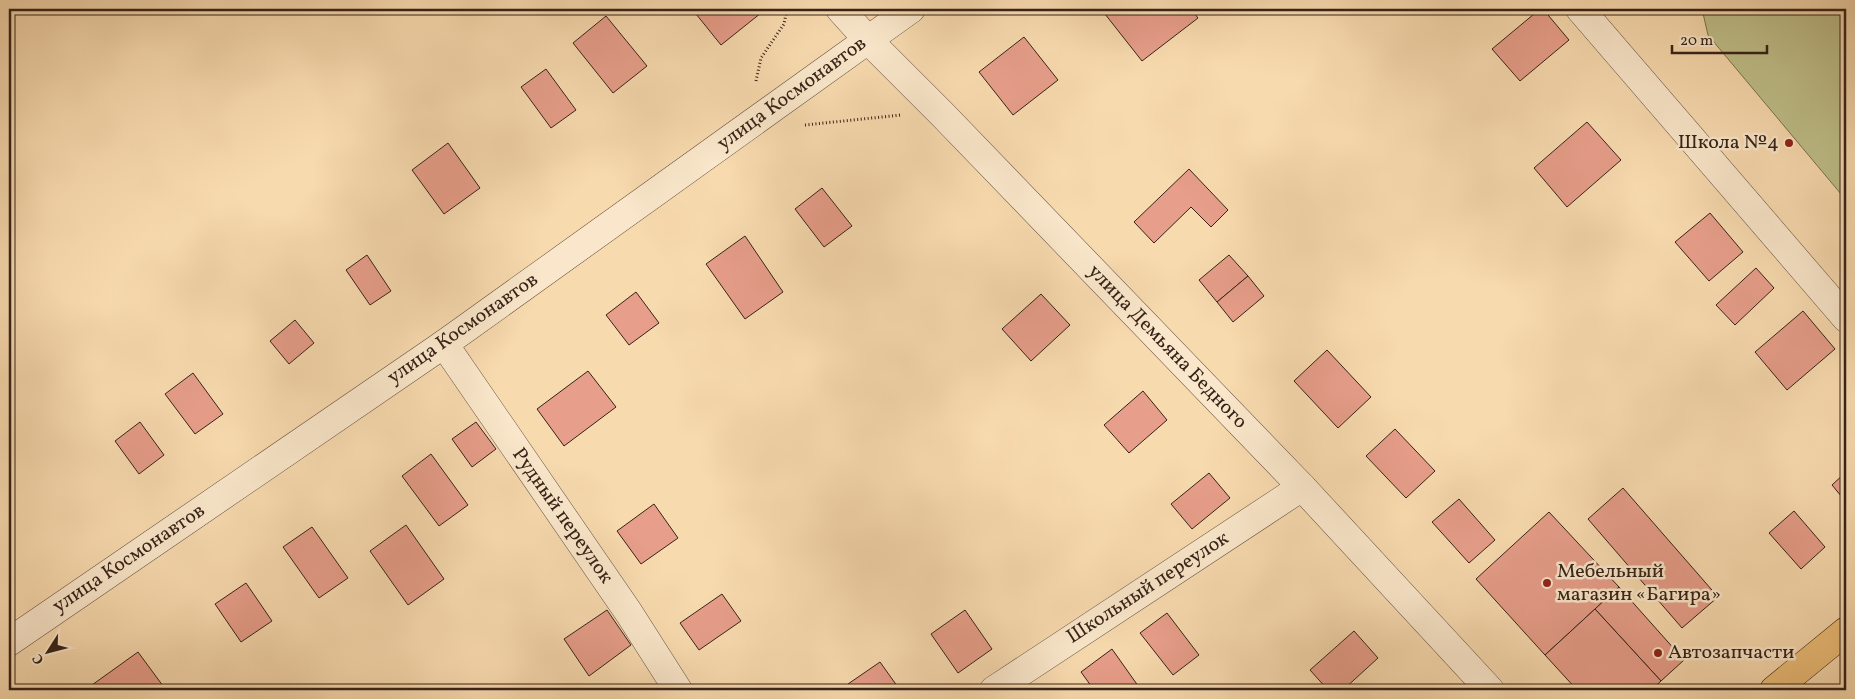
<svg xmlns="http://www.w3.org/2000/svg" width="1855" height="699" font-family="Vollkorn,serif">
<style>
.green{fill:#bfbf8a;stroke:#7a7151}
.building{fill:#e79e8a;stroke:#362318}
.lines{fill:none;stroke-linecap:round;stroke-linejoin:round}
.minor-casing{stroke:#66513e;stroke-width:29}
.major-casing{stroke:#362318;stroke-width:29}
.path{stroke:#362318;stroke-width:3;stroke-dasharray:1 2.5;stroke-linecap:butt}
.minor{stroke:#fae7cb;stroke-width:28}
.major{stroke:#ecbd78;stroke-width:28}
.poi-dot{fill:#8f2418;stroke:#fae7cb;stroke-width:2}
.labels{text-anchor:middle;dominant-baseline:central;stroke-width:5;stroke-linejoin:round;paint-order:stroke}
.street-label{font-size:20px;fill:#362318;stroke:#fae7cb}
.poi-label{font-size:20px;fill:#362318;stroke:#fae7cb;text-anchor:start}
</style>
<rect width="100%" height="100%" fill="#f8daaf"/>
<filter id="stains"><feTurbulence type="fractalNoise" baseFrequency=".004" numOctaves="4"/><feColorMatrix values="0 0 0 0 .2 0 0 0 0 .09 0 0 0 0 .02 0 0 0 .5 -.17"/></filter>
<radialGradient id="worn" r=".72"><stop offset=".6" stop-color="#630" stop-opacity="0"/><stop offset="1" stop-color="#630" stop-opacity=".3"/></radialGradient>
<polygon class="green" points="1702,9 1846,9 1846,200 1708,35"/>
<g class="building">
<polygon points="692,9 766,9 721,45"/>
<polygon points="1101,9 1191,9 1198,18 1142,61"/>
<polygon points="1540,9 1543,9 1569,40 1520,81 1492,49"/>
<polygon points="606,16 647,66 613,93 573,43"/>
<polygon points="1024,37 1058,80 1013,115 979,72"/>
<polygon points="546,69 576,110 551,128 521,87"/>
<polygon points="1587,122 1621,160 1567,207 1534,168"/>
<polygon points="448,143 480,188 444,214 412,170"/>
<polygon points="1189,169 1228,210 1211,227 1191,207 1154,243 1134,222"/>
<polygon points="822,188 852,226 824,247 795,209"/>
<polygon points="1710,213 1743,252 1709,281 1675,242"/>
<polygon points="745,236 783,292 745,319 706,264"/>
<polygon points="367,255 391,291 370,305 346,270"/>
<polygon points="1229,255 1248,276 1217,302 1199,280"/>
<polygon points="1756,268 1774,288 1735,325 1716,305"/>
<polygon points="1248,276 1264,296 1233,322 1217,302"/>
<polygon points="636,292 659,323 629,345 606,315"/>
<polygon points="1041,294 1070,325 1031,361 1002,329"/>
<polygon points="1803,311 1835,349 1787,390 1755,352"/>
<polygon points="295,320 314,343 289,364 270,341"/>
<polygon points="1327,350 1371,397 1338,428 1294,381"/>
<polygon points="588,371 616,407 564,446 537,409"/>
<polygon points="193,373 223,414 195,434 165,394"/>
<polygon points="1143,391 1167,420 1129,453 1104,425"/>
<polygon points="140,422 164,455 139,474 115,441"/>
<polygon points="476,422 496,449 472,467 452,439"/>
<polygon points="1395,429 1435,471 1406,498 1366,456"/>
<polygon points="431,454 468,505 439,526 402,476"/>
<polygon points="1846,472 1846,502 1832,485"/>
<polygon points="1209,473 1230,498 1192,529 1171,504"/>
<polygon points="1623,488 1718,597 1682,628 1588,519"/>
<polygon points="1459,499 1495,540 1469,563 1432,522"/>
<polygon points="654,504 678,538 641,564 617,531"/>
<polygon points="1794,511 1825,547 1801,569 1769,533"/>
<polygon points="1549,512 1619,587 1545,655 1476,579"/>
<polygon points="406,525 444,579 408,605 370,551"/>
<polygon points="312,527 348,578 319,598 283,547"/>
<polygon points="246,583 272,621 241,642 215,604"/>
<polygon points="1619,587 1684,660 1661,681 1595,609"/>
<polygon points="722,594 741,621 699,650 680,623"/>
<polygon points="1595,609 1661,681 1651,690 1577,690 1545,655"/>
<polygon points="607,610 631,645 589,676 564,639"/>
<polygon points="965,610 992,649 958,673 931,634"/>
<polygon points="1167,613 1199,655 1173,675 1140,633"/>
<polygon points="1354,631 1378,658 1343,690 1328,690 1310,670"/>
<polygon points="1112,649 1141,690 1094,690 1081,672"/>
<polygon points="138,652 166,690 85,690"/>
<polygon points="880,662 900,690 852,690 848,684"/>
</g>
<g class="lines">
<defs>
<g id="minor">
<polyline points="840,9 868,40 943,115 1302,487 1490,690"/>
<polyline points="1580,9 1846,318"/>
<polyline points="444,344 629,613 678,690"/>
<polyline points="9,642 444,344 911,9"/>
<polyline points="994,690 1302,487"/>
</g>
<polyline id="major" points="1774,690 1846,631"/>
</defs>
<use href="#minor" class="minor-casing"/>
<use href="#major" class="major-casing"/>
<g class="path">
<polyline points="756,81 761,58 784,24 787,9"/>
<polyline points="805,125 901,115"/>
</g>
<use href="#minor" class="minor"/>
<use href="#major" class="major"/>
</g>
<g class="poi-dot">
<circle cx="1789" cy="143" r="5"/>
<circle cx="1547" cy="583" r="5"/>
<circle cx="1658" cy="653" r="5"/>
</g>
<g class="labels">
<g class="street-label">
<text transform="translate(792 94) rotate(-36)">улица Космонавтов</text>
<text transform="translate(463 329) rotate(-35)">улица Космонавтов</text>
<text transform="translate(1167 347) rotate(46)">улица Демьяна Бедного</text>
<text transform="translate(562 516) rotate(55)">Рудный переулок</text>
<text transform="translate(129 559) rotate(-34)">улица Космонавтов</text>
<text transform="translate(1148 588) rotate(-33)">Школьный переулок</text>
</g>
<g class="poi-label">
<text x="1779" y="143" text-anchor="end">Школа №4</text>
<text x="1557" y="572">Мебельный<tspan x="1557" dy="23">магазин «Багира»</tspan></text>
<text x="1668" y="653">Автозапчасти</text>
</g>
</g>
<rect width="1855" height="699" fill="none" stroke="#f8daaf" stroke-width="30"/>
<rect x="10" y="10" width="1835" height="679" fill="none" stroke="#362318" stroke-width="2.5"/>
<rect x="15" y="15" width="1825" height="669" fill="none" stroke="#362318"/>
<g transform="translate(48 652) rotate(234)" stroke="#fae7cb" stroke-width="4" paint-order="stroke">
<path d="M0-4L9 19L0 12L-9 19Z" fill="#362318"/>
<text y="-8" font-size="14" font-weight="bold" text-anchor="middle" fill="#362318">С</text>
</g>
<path d="M1672 45v8h95v-8" fill="none" stroke="#362318" stroke-width="2.5"/>
<text x="1680" y="45" font-size="15" fill="#362318" stroke="#fae7cb" stroke-width="4" paint-order="stroke">20 m</text>
<rect width="100%" height="100%" filter="url(#stains)"/>
<rect width="100%" height="100%" fill="url(#worn)"/>
</svg>
